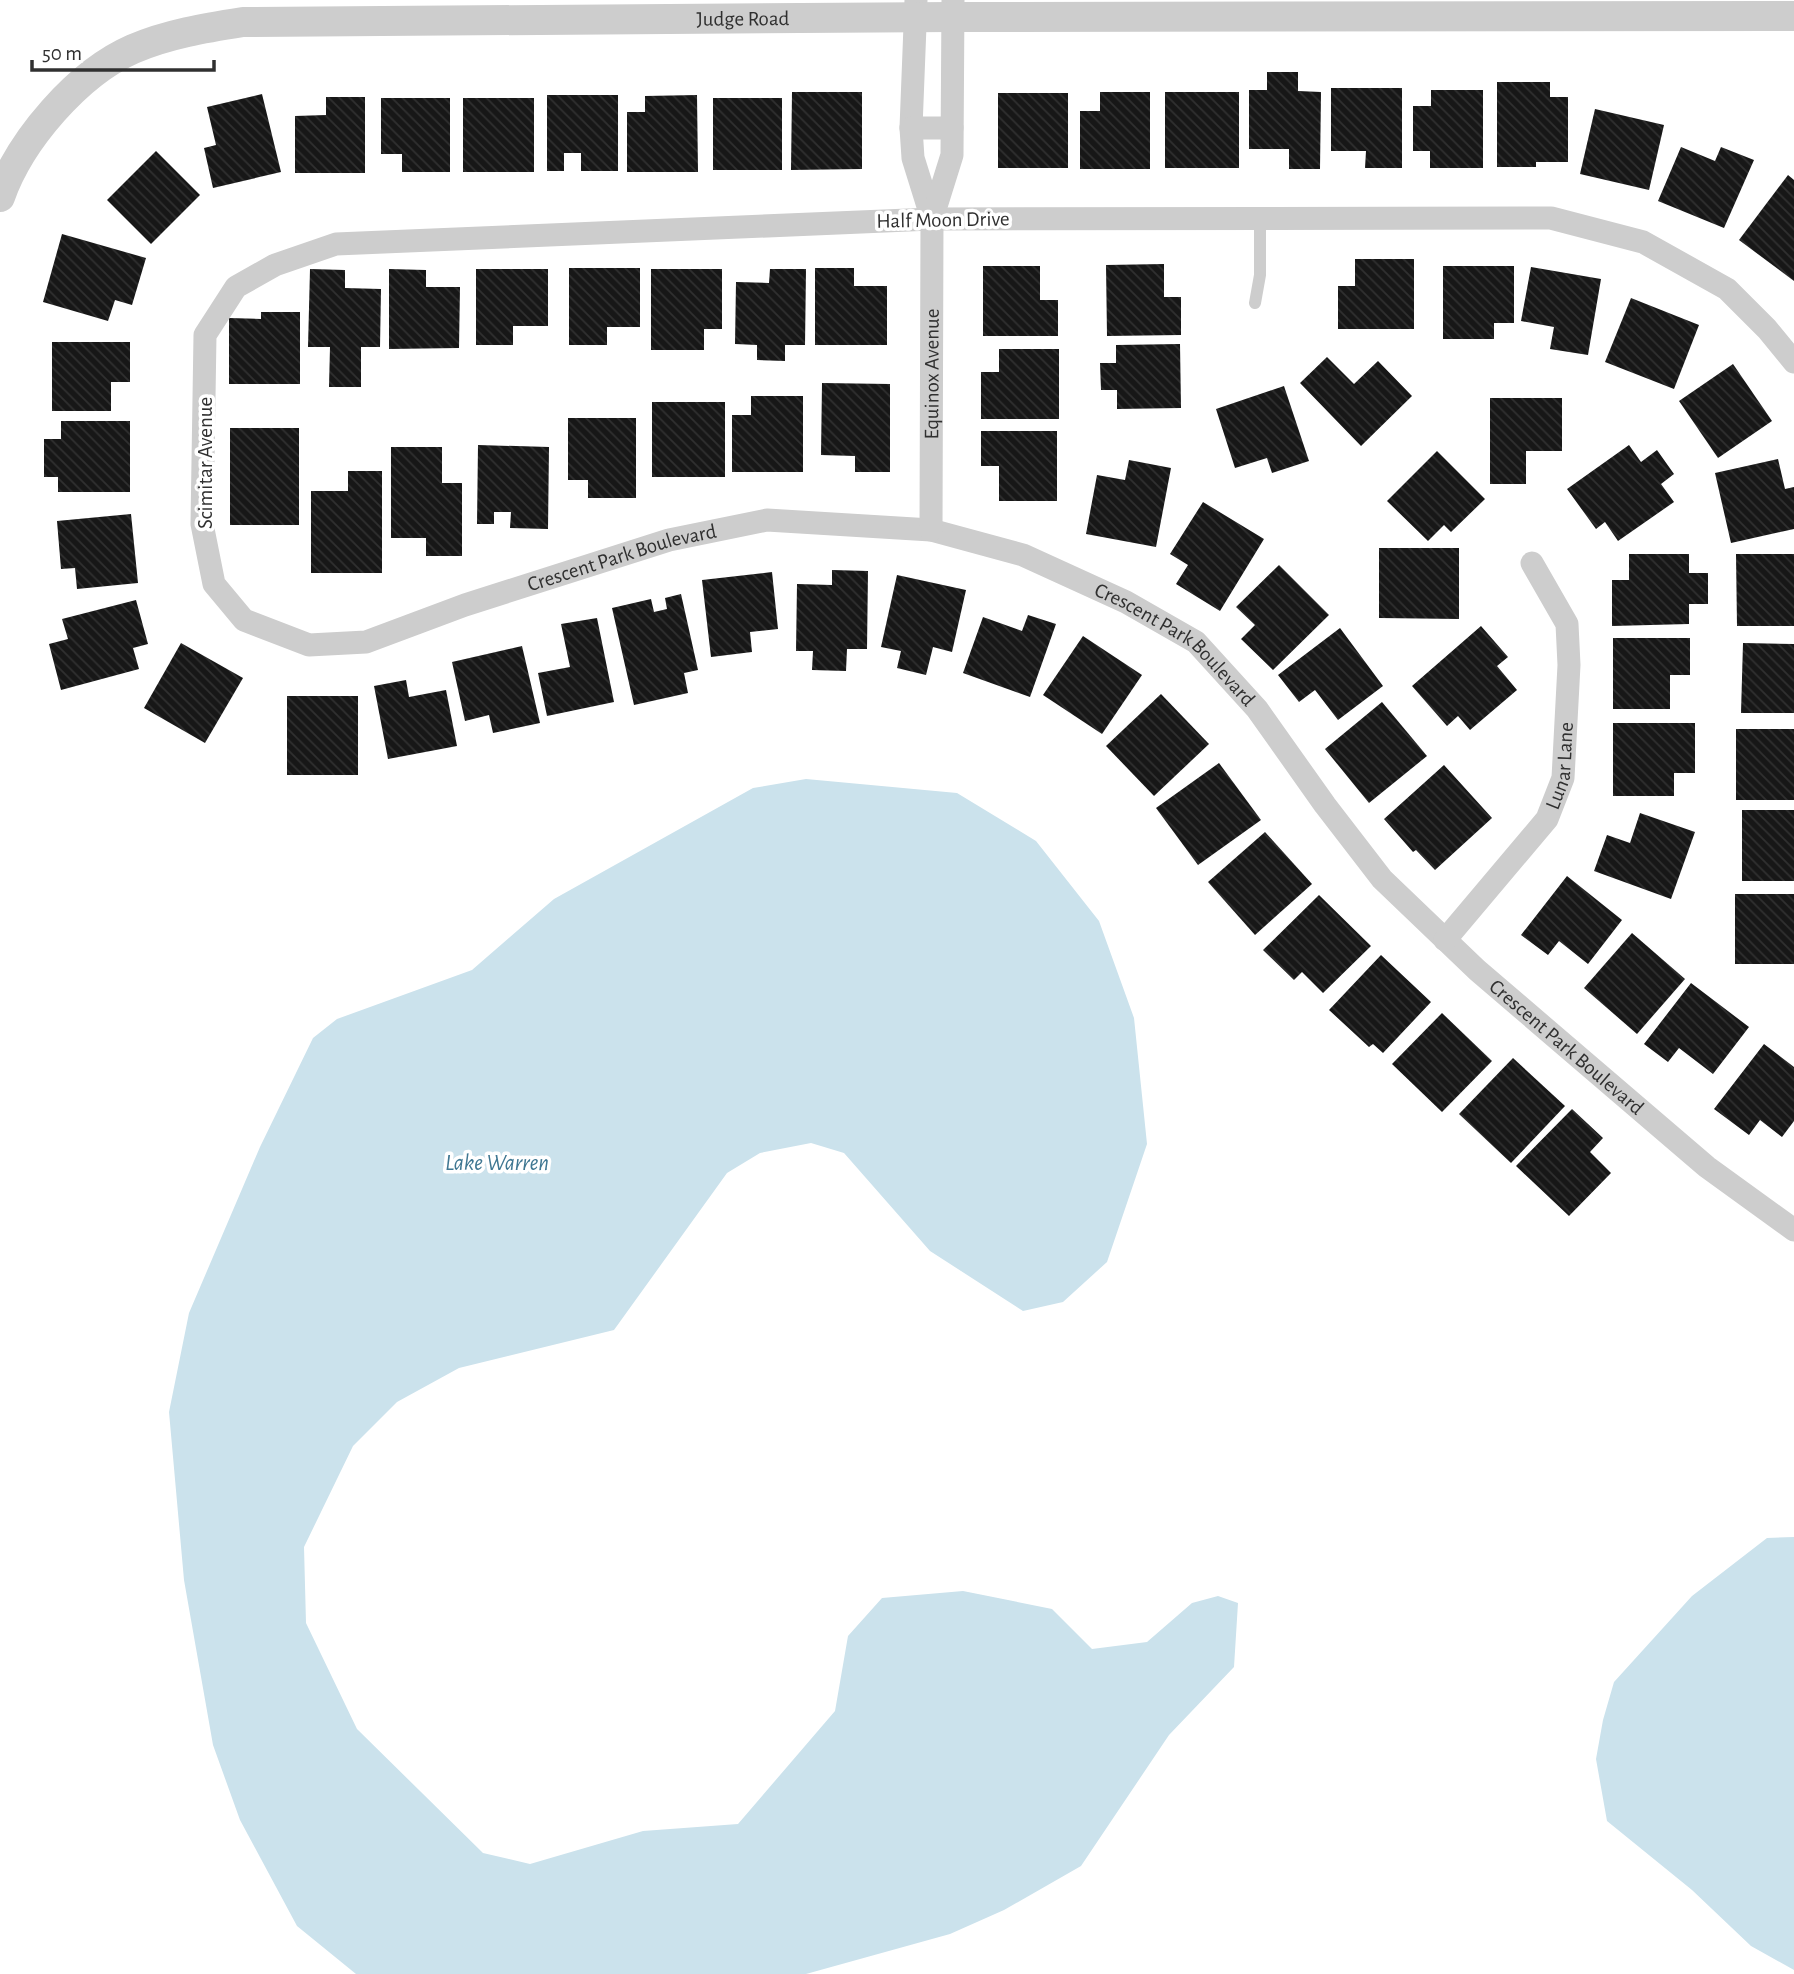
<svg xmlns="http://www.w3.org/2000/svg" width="1794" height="1974" font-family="'Alegreya Sans',sans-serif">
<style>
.water{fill:#cbe2ec}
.building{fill:url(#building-back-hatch)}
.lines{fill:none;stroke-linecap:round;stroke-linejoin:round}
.service{stroke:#cdcdcd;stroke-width:12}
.minor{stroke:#cdcdcd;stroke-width:23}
.tertiary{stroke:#cdcdcd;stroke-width:30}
.labels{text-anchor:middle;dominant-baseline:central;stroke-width:7;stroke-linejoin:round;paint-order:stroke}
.street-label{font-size:21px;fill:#303030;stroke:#fff}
.water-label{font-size:23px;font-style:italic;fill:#3f7792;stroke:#fff}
</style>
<defs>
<pattern id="building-back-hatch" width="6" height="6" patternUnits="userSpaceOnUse" patternTransform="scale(1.75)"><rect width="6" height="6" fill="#171717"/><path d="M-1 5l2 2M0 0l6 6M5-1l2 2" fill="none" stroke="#303030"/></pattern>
</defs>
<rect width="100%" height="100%" fill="#fff"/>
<g class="water">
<polygon points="806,779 957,793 1036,841 1099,921 1134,1018 1147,1144 1107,1262 1063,1302 1023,1311 930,1251 844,1153 811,1143 760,1153 727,1173 614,1330 459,1368 397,1402 353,1446 304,1547 306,1623 357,1729 483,1853 530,1864 643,1831 738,1824 835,1711 848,1636 882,1598 963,1591 1052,1609 1092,1649 1147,1642 1192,1603 1218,1596 1238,1603 1234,1667 1169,1735 1081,1866 1004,1910 950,1934 806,1974 356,1974 297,1926 240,1820 213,1745 184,1580 169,1412 189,1313 260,1147 313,1038 337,1019 472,970 554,899 753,788"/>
<polygon points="1794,1537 1794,1970 1751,1946 1692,1890 1607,1821 1596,1759 1603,1720 1614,1682 1692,1596 1767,1538"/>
</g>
<g class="building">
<polygon points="1267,72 1298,72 1298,91 1321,92 1320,169 1289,169 1289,149 1249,149 1249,90 1267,90"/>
<polygon points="1497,82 1550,82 1550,97 1568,97 1568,162 1536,162 1536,167 1497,167"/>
<polygon points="1331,88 1402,88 1402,168 1365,168 1366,151 1331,151"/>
<polygon points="1431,90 1483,90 1483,168 1430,168 1430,151 1413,151 1413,106 1431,106"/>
<polygon points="792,92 862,92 862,169 791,170"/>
<polygon points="1100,92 1150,92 1150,169 1080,169 1080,111 1100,111"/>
<rect x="1165" y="92" width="74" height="76"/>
<rect x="998" y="93" width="70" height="75"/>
<polygon points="262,94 281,172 213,188 204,148 216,145 207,107"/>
<polygon points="547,95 618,95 618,171 581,171 581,153 564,153 564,171 547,171"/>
<polygon points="697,95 698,172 627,172 627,112 645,112 645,96"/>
<polygon points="326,97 365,97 365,173 295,173 295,116 326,115"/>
<polygon points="381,98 450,98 450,172 402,172 402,154 381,154"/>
<rect x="463" y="98" width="71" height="74"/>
<rect x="713" y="98" width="69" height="72"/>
<polygon points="1595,109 1664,125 1649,190 1580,174"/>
<polygon points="1681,147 1715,161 1721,147 1754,160 1724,228 1658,201"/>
<polygon points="156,151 200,195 151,244 107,200"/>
<polygon points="1788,175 1794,180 1794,281 1739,240"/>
<polygon points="62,234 146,258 132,305 115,300 108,321 43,302"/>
<polygon points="1355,259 1414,259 1414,329 1338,329 1338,286 1355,286"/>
<polygon points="1164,264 1164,297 1181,297 1181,335 1107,336 1106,265"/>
<polygon points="983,266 1040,266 1040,300 1058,300 1058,336 983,336"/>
<polygon points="1443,266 1514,266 1514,323 1494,323 1494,339 1443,339"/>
<polygon points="1531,267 1601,279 1588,355 1550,349 1554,327 1521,321"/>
<polygon points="569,268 640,268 640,327 607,327 607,345 569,345"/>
<polygon points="815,268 854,268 854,286 887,286 887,345 815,345"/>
<polygon points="310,269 345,270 345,288 381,289 380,347 361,347 361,387 329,387 330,347 308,347"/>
<polygon points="389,269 426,270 426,287 460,287 459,348 389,349"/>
<polygon points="476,269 548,269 548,326 513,326 513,345 476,345"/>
<polygon points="651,269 722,269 722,329 704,329 704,350 651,350"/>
<polygon points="770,269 806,269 805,345 785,345 785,361 757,360 757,345 735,344 736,282 769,283"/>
<polygon points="1631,298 1699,325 1674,389 1605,362"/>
<polygon points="261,312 300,312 300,384 229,384 229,318 261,319"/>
<polygon points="52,342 130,342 130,382 111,382 111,411 52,411"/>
<polygon points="1180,344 1181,408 1117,409 1117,390 1101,390 1100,363 1116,363 1116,345"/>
<polygon points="999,349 1059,349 1059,419 981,419 981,372 999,372"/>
<polygon points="1327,357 1354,384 1378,361 1412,396 1361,446 1300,383"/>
<polygon points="1733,364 1772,421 1718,458 1679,401"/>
<polygon points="822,383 890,384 890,472 855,472 855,456 821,455"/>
<polygon points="1284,386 1309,461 1272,473 1267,458 1235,468 1216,409"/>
<polygon points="751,396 803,396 803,472 732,472 732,415 751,415"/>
<polygon points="1490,398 1562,398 1562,451 1526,451 1526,484 1490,484"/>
<rect x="652" y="402" width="73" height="75"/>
<polygon points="568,418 636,418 636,498 588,498 588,480 568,480"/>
<polygon points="61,421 130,421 130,492 58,492 58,477 44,477 44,439 61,439"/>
<rect x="230" y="428" width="69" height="97"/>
<polygon points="981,431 1057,431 1057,501 999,501 999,466 981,466"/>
<polygon points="478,445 549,447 548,529 510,528 511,512 494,512 494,524 477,524"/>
<polygon points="1629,445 1641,462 1657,450 1674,474 1661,484 1674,502 1618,541 1605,522 1596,529 1567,489"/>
<polygon points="391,447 442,447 442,483 462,483 462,556 426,556 426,538 391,538"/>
<polygon points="1437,451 1485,499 1451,532 1444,525 1428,541 1387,501"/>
<polygon points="1778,459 1785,489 1794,487 1794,529 1731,543 1715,473"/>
<polygon points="1129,460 1171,468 1156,547 1086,534 1097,475 1125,480"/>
<polygon points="348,471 382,471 382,573 311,573 311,491 348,491"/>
<polygon points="1203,502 1264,539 1220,611 1176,584 1188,565 1170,554"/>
<polygon points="131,514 138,583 77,589 75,568 61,569 57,521"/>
<polygon points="1379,548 1459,548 1459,619 1379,618"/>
<polygon points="1629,554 1689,554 1689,573 1708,573 1708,604 1689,604 1689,624 1612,626 1612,580 1629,580"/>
<polygon points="1736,554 1794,554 1794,626 1737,626"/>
<polygon points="1279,565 1329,615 1273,670 1241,639 1255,625 1236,607"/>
<polygon points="832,570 868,571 867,649 847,649 846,671 812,670 813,651 796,651 797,584 832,585"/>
<polygon points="772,572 778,629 750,632 752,652 711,657 702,580"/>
<polygon points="897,575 966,590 952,652 933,647 926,675 897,668 901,651 881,647"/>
<polygon points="681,594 698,670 684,673 688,693 634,705 612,608 651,599 654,612 667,609 665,598"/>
<polygon points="136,600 148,644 133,648 139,669 61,690 49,644 68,639 62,619"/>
<polygon points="1028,615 1056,624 1030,697 963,673 983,617 1022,631"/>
<polygon points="597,618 614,702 547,716 538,673 570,667 561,624"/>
<polygon points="1481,626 1508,657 1497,666 1517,690 1470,730 1458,716 1447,726 1412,686"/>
<polygon points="1340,628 1383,686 1338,720 1315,690 1299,702 1278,675"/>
<polygon points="1083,636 1142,675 1102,734 1043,695"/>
<polygon points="1613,638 1690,638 1690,675 1670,675 1670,709 1613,709"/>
<polygon points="181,643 243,678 205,743 144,708"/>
<polygon points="1743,643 1794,644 1794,713 1741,713"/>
<polygon points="522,646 540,723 493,733 489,715 465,721 452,662"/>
<polygon points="406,680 409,697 446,690 457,746 388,759 374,686"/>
<polygon points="1161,694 1209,744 1154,796 1106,746"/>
<rect x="287" y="696" width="71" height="79"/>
<polygon points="1382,702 1427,756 1369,803 1325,749"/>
<polygon points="1613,723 1695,723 1695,773 1674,773 1674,796 1613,796"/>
<rect x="1736" y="729" width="58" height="71"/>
<polygon points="1219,763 1261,820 1198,865 1156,808"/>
<polygon points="1444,765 1492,818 1435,870 1416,850 1413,852 1384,819"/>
<rect x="1742" y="810" width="52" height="71"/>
<polygon points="1640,813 1695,832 1671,899 1594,871 1607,835 1630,843"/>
<polygon points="1265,832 1312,884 1255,935 1208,882"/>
<polygon points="1567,876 1622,920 1588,964 1559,941 1548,955 1521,935"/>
<rect x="1735" y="894" width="59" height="70"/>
<polygon points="1319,895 1371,946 1323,993 1302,972 1294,980 1263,950"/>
<polygon points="1632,933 1685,979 1637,1034 1584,988"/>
<polygon points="1381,955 1431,1002 1383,1053 1373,1044 1369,1047 1329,1010"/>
<polygon points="1691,983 1749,1027 1713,1074 1679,1048 1668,1062 1644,1044"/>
<polygon points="1442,1013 1492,1061 1442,1112 1392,1064"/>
<polygon points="1764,1044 1794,1067 1794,1121 1782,1137 1760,1120 1749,1135 1714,1109"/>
<polygon points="1513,1058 1565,1106 1511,1163 1459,1114"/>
<polygon points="1572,1109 1603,1138 1590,1152 1611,1173 1569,1216 1516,1166"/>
</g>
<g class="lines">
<polyline class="service" points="1255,303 1260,275 1260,219"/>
<g class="minor">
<polyline points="916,0 911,128 913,158 932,219"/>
<polyline points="911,128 952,128"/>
<path id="s1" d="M1794,362L1767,329L1727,289L1643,242L1551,218L932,219L336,244L275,265L236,287L205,335L202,524L214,584L244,620L309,645L366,642L465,605L669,540L767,520L931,530L1023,555L1126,602L1196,642L1257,709L1325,805L1382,879L1477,970L1707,1167L1794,1230"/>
<path id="s2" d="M931,530L932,219L952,155L953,0"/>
<path id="s3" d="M1445,940L1547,819L1563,778L1569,665L1567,624L1532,563"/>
</g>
<path class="tertiary" id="s4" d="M0,197C20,140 78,73 133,49C168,34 205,28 243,22L953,17L1794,16"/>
</g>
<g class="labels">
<g class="street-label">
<text stroke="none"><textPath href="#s4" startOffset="817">Judge Road</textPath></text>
<text transform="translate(943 220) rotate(-1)">Half Moon Drive</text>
<text stroke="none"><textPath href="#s2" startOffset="156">Equinox Avenue</textPath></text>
<text transform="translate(205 463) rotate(-90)">Scimitar Avenue</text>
<text stroke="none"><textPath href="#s1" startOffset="2366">Crescent Park Boulevard</textPath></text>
<text stroke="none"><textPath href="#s1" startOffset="2954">Crescent Park Boulevard</textPath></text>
<text stroke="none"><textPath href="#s3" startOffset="214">Lunar Lane</textPath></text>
<text stroke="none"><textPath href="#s1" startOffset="3521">Crescent Park Boulevard</textPath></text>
</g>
<g class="water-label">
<text x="497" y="1163">Lake Warren</text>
</g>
</g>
<path d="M32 60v10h182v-10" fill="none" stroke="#303030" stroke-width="3.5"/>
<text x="42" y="60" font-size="21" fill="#303030" stroke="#ffffff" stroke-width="5" paint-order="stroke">50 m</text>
</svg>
